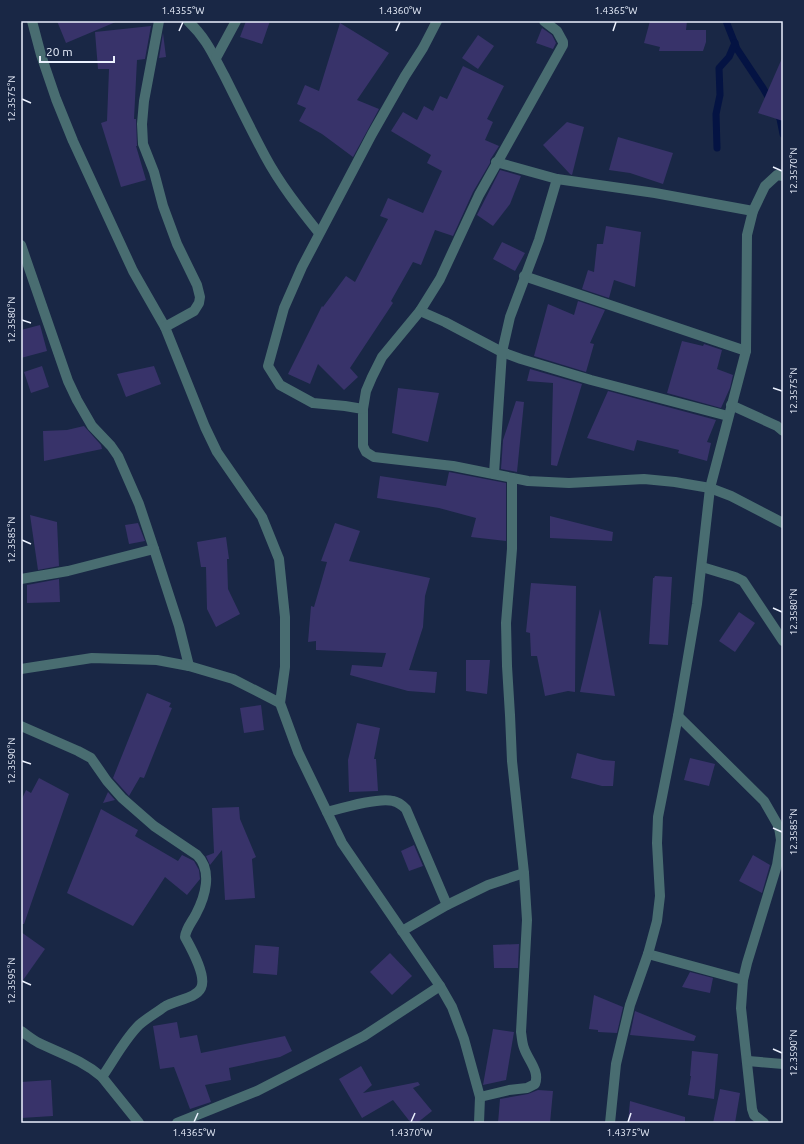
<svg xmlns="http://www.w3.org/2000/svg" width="804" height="1144" font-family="Ubuntu,sans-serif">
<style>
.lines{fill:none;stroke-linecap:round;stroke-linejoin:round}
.stream{stroke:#041343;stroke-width:7}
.building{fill:#38336a}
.minor{stroke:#496d71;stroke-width:10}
.ticks{fill:none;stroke:#ebf1fe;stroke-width:1.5}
.neatline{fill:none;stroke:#ebf1fe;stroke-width:1.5}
.ticks-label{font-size:10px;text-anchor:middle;fill:#ebf1fe}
</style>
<rect width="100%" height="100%" fill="#192745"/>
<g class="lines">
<g class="stream">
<polyline points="726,21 737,49 763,88 771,102"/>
<polyline points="777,113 780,119 783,134"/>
<polyline points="717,148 716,114 720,95 719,68 729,57 735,43"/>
</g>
</g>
<g class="building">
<polygon points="57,21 118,21 66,43"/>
<polygon points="246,21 270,21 262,44 240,37"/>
<polygon points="650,21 687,21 686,30 706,30 706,42 703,51 659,51 660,47 644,43"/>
<polygon points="340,23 389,53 357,100 379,109 353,157 322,134 299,121 306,108 297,104 305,85 319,91"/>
<polygon points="151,26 145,59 137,60 134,119 136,119 137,146 136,146 146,180 121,187 101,123 107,121 109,69 98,69 95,32"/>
<polygon points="542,28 552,35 556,43 553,49 536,43"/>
<polygon points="163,33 166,57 159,58"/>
<polygon points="478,35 494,46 478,69 462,58"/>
<polygon points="783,56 783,121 758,113"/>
<polygon points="463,66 504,86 487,119 493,122 485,140 499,146 490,160 490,163 473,192 453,236 435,230 421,265 413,262 391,301 393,303 350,368 358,377 344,390 318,364 310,384 288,374 322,306 323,307 346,276 355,282 388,219 380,216 388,198 423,213 442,171 427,163 431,155 391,131 403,112 417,120 424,106 433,111 440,96 447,99"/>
<polygon points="567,122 584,127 572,175 570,174 543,145"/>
<polygon points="618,137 673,153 663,184 630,173 609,170"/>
<polygon points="500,170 521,176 510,204 493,226 477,215"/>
<polygon points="606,226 641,232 635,287 614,280 609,298 582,289 588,270 594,272 597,244 603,244"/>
<polygon points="502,242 525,253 515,271 493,259"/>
<polygon points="578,301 605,310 590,343 594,344 586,372 534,356 548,304 574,315"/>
<polygon points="40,325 47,351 21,358 21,330"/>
<polygon points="682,341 703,346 704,344 722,350 717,369 733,375 730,388 721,408 667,393"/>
<polygon points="42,366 49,387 31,393 24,372"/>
<polygon points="154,366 161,384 126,397 117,374"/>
<polygon points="530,369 582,384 557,466 551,465 553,383 527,381"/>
<polygon points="398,388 439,393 428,442 392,433"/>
<polygon points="608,391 716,420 707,442 711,443 707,461 678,453 679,450 637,440 634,451 587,438"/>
<polygon points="516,401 524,402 517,472 501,469 503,440"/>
<polygon points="84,426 101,445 102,449 44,461 43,431 67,430"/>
<polygon points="449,472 506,483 506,541 471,537 476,518 439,508 377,498 380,476 446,486"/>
<polygon points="30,515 57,522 59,566 38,570"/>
<polygon points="550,516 613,532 612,541 550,538"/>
<polygon points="138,523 145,541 129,544 125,525"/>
<polygon points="335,523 360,531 349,561 430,578 425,596 423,627 409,670 437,672 435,693 408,691 350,675 352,665 382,667 386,653 316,650 316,641 308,642 311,606 314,607 327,562 321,561"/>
<polygon points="226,537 229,559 227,559 228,589 240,614 216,627 207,609 206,567 201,567 197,542"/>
<polygon points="655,576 672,577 668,645 649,644 653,578 654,578"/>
<polygon points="59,579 60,602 27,603 27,585"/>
<polygon points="531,583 576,586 575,692 568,691 545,696 537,656 531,656 530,633 526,632"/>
<polygon points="600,609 615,696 580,692"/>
<polygon points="739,612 755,623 735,652 719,641"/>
<polygon points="466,660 490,660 487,694 466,691"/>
<polygon points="147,693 171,703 169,707 172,708 144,778 140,777 129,796 113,778"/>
<polygon points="261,705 264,730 244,733 240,708"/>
<polygon points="357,723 380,728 374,759 376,759 378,791 349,792 348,760"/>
<polygon points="577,753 603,760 615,761 613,786 602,786 571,778"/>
<polygon points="690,758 715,764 709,786 684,780"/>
<polygon points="39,778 69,794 24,924 21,924 21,801 26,790 31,793"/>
<polygon points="108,792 115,800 103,803"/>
<polygon points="239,807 240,819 256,857 252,859 255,898 225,900 222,850 210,865 206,856 214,853 212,808"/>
<polygon points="101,809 138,830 135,836 178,861 182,855 194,861 199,870 200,879 187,895 165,877 133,926 67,893"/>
<polygon points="414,845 423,866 409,871 401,851"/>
<polygon points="753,855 770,865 762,893 739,881"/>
<polygon points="21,932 45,949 21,983"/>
<polygon points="519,944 518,968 494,968 493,945"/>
<polygon points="255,945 279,947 277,975 253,973"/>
<polygon points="390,953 412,976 392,995 370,972"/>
<polygon points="690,972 713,978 710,993 682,987"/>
<polygon points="594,995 623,1007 617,1033 598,1032 598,1030 589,1029"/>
<polygon points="635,1011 696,1036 694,1041 630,1035"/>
<polygon points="177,1022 180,1038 197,1035 201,1053 285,1036 292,1051 280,1057 229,1068 231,1080 205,1085 211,1102 190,1109 174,1067 160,1069 153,1026"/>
<polygon points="493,1029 514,1032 506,1080 483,1085"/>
<polygon points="692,1051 718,1054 714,1099 688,1095 691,1076 690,1076"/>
<polygon points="361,1066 372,1085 363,1093 418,1082 420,1085 413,1088 432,1111 417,1123 411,1123 393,1100 362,1118 339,1079"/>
<polygon points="51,1080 53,1116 21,1118 21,1082"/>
<polygon points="720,1089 740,1093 735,1123 713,1123"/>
<polygon points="538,1090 553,1091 550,1123 498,1123 500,1099 528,1094"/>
<polygon points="630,1101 685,1117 685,1123 628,1123"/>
</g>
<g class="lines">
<g class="minor">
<polyline points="32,21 41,55 56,99 73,141 133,271 165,327 205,427 217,452 262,517 279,559 285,617 285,667 280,703 298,752 342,843 440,986 452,1007 464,1039 480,1097 479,1123"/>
<polyline points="159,21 144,101 142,124 143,144 154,172 163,206 177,244 197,285 200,297 199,303 194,311 165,327"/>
<path d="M188,21C207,39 213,55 225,77C238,103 251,130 265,156C280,184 299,208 319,233"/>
<polyline points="437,21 423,48 405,76 372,134 302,267 284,308 268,366 280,385 313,403 345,406 363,409 363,446 366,452 374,457 453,466 528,481 569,483 644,479 675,482 710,488 731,496 783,523"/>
<polyline points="216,58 236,21"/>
<polyline points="496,162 557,179 655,193 753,211"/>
<polyline points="21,245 68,381 77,400 92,426 111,446 118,456 139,504 154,549"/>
<polyline points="524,276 746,351"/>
<polyline points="420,311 445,322 502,352 521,359 591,380 728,416"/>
<polyline points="731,405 777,426 783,431"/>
<polyline points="363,409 366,391 372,377 382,357 420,311 440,279 479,195 563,45 563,42 557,31 544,21"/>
<polyline points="494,474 502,352 510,317 539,240 557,179"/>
<polyline points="702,567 735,577 743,581 783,641"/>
<polyline points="21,579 68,571 154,549 179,626 189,666"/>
<polyline points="21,669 92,658 157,660 189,666 233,679 280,703"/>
<polyline points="678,716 764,801 779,827 781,840 777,865 747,963 743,980 741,1008 752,1109 754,1115 764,1123"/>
<path d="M21,726L78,751L91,758L107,781L122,798L154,826L197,855C213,871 205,897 196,914C192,922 186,928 185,937C191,948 207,976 201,988C196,999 174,1000 164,1007C156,1013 147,1018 139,1025C124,1040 114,1060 102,1077"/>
<path d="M327,812C342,808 379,797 393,801C398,802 402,805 406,809L447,905"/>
<polyline points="402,931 447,905 488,885 524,873"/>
<polyline points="648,954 743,980"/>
<path d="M21,1031C27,1035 33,1040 39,1043C62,1054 82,1060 102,1077L139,1123"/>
<polyline points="748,1061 783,1064"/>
<path d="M480,1097L509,1090L527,1088L535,1084C540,1071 528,1060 524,1048C522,1043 522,1038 521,1032L527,920L524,873L512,761L510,715L507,666L506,623L512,549V478"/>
<polyline points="177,1123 257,1091 364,1036 440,986"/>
<polyline points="610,1123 616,1064 630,1005 648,954 657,921 660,896 657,843 658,817 678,716 697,604 710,488 746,351 747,235 753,211 765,186 777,175 783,176"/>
</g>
</g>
<path class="ticks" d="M179,31L183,22M396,31L400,22M613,31L616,22M22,99L31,103M773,167L782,171M22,320L31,323M773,388L782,391M22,540L31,544M773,608L782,612M22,761L31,764M773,828L782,832M22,981L31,985M773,1049L782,1053M194,1122L198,1113M411,1122L415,1113M628,1122L631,1113"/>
<rect width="804" height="1144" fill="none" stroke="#192745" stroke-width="44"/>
<path d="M40 56v6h74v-6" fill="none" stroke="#ebf1fe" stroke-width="2"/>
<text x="46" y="56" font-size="12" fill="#ebf1fe" stroke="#192745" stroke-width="3" paint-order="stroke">20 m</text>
<rect x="22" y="22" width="760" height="1100" class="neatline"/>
<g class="ticks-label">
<text x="183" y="14">1.4355°W</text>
<text x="400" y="14">1.4360°W</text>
<text x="616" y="14">1.4365°W</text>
<text transform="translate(11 99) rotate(-90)" y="4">12.3575°N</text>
<text transform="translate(793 171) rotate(-90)" y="4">12.3570°N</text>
<text transform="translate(11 320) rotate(-90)" y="4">12.3580°N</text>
<text transform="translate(793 391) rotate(-90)" y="4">12.3575°N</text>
<text transform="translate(11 540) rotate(-90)" y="4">12.3585°N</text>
<text transform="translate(793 612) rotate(-90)" y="4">12.3580°N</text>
<text transform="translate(11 761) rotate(-90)" y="4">12.3590°N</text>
<text transform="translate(793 832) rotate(-90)" y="4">12.3585°N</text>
<text transform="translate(11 981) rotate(-90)" y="4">12.3595°N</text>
<text transform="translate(793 1053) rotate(-90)" y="4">12.3590°N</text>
<text x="194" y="1136">1.4365°W</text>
<text x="411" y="1136">1.4370°W</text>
<text x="628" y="1136">1.4375°W</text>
</g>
</svg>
